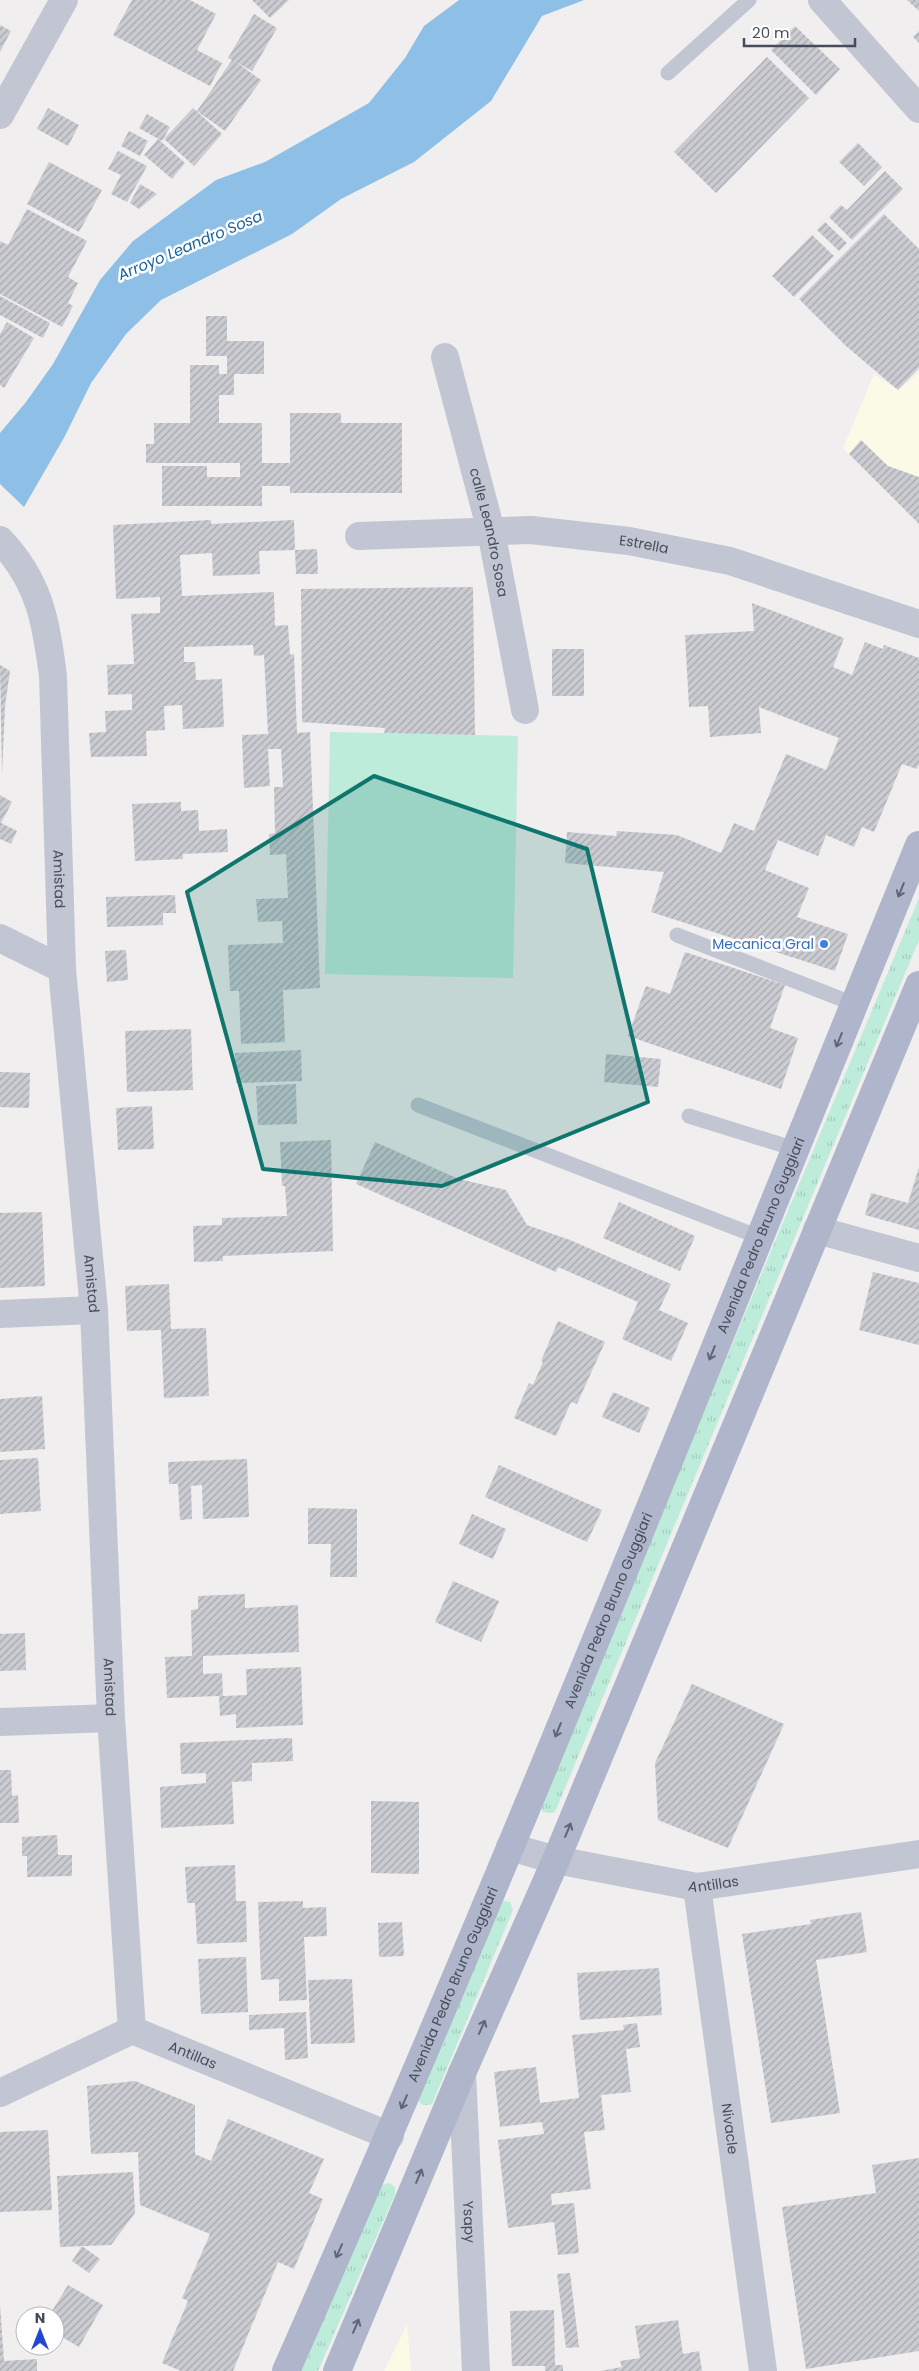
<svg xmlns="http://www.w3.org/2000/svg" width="919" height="2371" font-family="Poppins,sans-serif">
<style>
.commercial{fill:#fbfae7}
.grass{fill:url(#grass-tufts)}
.park{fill:#beecdb}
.water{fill:#8dbfe7}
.building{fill:url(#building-hatch)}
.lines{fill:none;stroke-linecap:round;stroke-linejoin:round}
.service{stroke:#c2c6d2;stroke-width:15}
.minor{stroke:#c2c6d2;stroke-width:28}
.tertiary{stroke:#c2c6d2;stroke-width:28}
.primary{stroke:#afb6cb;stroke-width:28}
.oneway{stroke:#616676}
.marked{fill:#0f766e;fill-opacity:0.2;stroke:#0f766e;stroke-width:4;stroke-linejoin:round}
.shop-dot{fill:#3f7fe0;stroke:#fff;stroke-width:2}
.labels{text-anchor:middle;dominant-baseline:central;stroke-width:5;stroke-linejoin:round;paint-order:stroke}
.street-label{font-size:14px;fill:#474c5a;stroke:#fff}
.shop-label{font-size:14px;fill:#366cbe;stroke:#fff;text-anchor:end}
.water-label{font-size:15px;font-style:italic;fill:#1461a0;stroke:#fff}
</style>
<defs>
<pattern id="grass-tufts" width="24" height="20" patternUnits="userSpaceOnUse" patternTransform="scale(1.25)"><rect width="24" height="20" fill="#beecdb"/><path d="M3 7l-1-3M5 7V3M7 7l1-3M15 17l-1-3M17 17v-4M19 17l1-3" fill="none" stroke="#a5ccbe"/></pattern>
<pattern id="building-hatch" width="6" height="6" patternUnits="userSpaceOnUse" patternTransform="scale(1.25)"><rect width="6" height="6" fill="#cbccd2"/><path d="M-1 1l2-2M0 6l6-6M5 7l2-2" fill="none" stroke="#a7a8ad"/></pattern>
</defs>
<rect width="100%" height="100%" fill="#f0eeee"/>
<g class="commercial">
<polygon points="919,372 919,524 843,448 874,374 898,390"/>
<polygon points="407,2324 411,2371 384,2371"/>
</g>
<g class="grass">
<polygon points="919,898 919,940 555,1812 551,1813 543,1812 539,1805"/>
<path d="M503,1901L510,1902L513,1910L432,2104C426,2106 421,2106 418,2100Z"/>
<polygon points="389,2183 395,2187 395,2194 318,2371 299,2371 379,2186"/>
</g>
<polygon class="park" points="330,732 518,736 513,978 325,974"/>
<polygon class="water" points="459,0 584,0 542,16 491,101 414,162 341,199 292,234 161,300 126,334 91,383 65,436 24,507 0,484 0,433 26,402 53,364 100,280 133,241 216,180 265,162 369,103 405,58 424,26"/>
<g class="building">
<polygon points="132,0 190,0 216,14 197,50 222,63 210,86 113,35"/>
<polygon points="252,0 289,0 270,18"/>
<polygon points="907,0 919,0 919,11"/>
<polygon points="254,14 277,28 252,71 236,62 261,80 225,131 197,111 232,60 228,58"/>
<polygon points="0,25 11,31 0,52"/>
<polygon points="795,26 840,69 816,95 771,50"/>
<polygon points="919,31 919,43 913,37"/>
<polygon points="767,57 809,98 716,193 674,152"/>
<polygon points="48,108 79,125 68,146 37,129"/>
<polygon points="193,108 222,134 194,166 164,139"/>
<polygon points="147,114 170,127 162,141 139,128"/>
<polygon points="129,131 148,141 140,156 121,146"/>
<polygon points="158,139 185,163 172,179 144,155"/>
<polygon points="858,143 882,167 864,186 839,162"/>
<polygon points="118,151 147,166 127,202 111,194 121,175 108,169"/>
<polygon points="49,162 102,190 79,232 27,204"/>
<polygon points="885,171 903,189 852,240 829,217 841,205 847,210"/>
<polygon points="140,184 157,194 139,209 130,203"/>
<polygon points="27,209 87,241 68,277 78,283 68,303 73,306 62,327 0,294 0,241 8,245"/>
<polygon points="884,214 919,249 919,368 898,390 846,346 799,299"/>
<polygon points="825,222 847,243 839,251 817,230"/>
<polygon points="812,235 834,256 794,297 772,276"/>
<polygon points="0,296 50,323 43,338 0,315"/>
<polygon points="206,316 227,316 227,341 264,341 264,374 234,374 234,395 219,395 219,423 262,423 262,463 290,463 290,413 341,413 341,423 402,423 402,493 290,493 290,486 262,486 262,506 162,506 162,466 207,466 207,477 240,477 240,463 146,463 146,444 154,444 154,423 190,423 190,365 219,365 219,374 227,374 227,356 206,356"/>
<polygon points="7,322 34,338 4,388 0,385 0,334"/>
<polygon points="861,440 888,466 919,477 919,524 849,454"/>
<polygon points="211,520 211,524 294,520 295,550 259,551 260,574 213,576 212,553 180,555 182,596 274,592 275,626 288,625 290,655 294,654 297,733 310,732 320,988 283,990 285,1042 241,1044 239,991 230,991 228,945 283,943 282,921 258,922 256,899 288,898 286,854 270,855 269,834 275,833 274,787 283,787 281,749 268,749 270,786 244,788 242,735 268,734 264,655 254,656 253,645 184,647 184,662 195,662 196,680 222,679 224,727 183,729 182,705 164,706 165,730 146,731 147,756 91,757 89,733 106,732 105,711 132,710 132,694 108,695 107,665 134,664 131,614 160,613 160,597 116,599 113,525"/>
<polygon points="317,549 318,574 296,574 295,550"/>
<polygon points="473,587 475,735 384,733 385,728 302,722 301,589"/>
<polygon points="752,603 844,638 833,667 852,675 865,642 883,649 884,645 919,658 919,764 917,769 902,764 874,832 862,827 854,847 826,835 818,856 778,840 765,870 809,888 797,917 848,934 835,971 651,912 664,872 565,863 567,832 616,836 617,831 677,835 721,853 734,823 754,831 786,754 826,770 839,738 759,707 761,733 710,737 708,706 689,707 685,635 754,631"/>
<rect x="552" y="649" width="32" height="47"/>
<polygon points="0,665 10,671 5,706 2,776"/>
<polygon points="0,795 12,802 1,823 17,831 11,844 0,839"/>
<polygon points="181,802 181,811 198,810 199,831 227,829 228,852 183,854 183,859 135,861 132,804"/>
<polygon points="175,895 176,913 163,913 163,925 107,927 106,897"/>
<polygon points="126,950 128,980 107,982 105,951"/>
<polygon points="685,952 785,985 770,1028 798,1038 781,1089 628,1036 646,986 670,994"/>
<polygon points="191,1029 193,1090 127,1092 125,1031"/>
<polygon points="301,1050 302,1081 236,1083 235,1053"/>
<polygon points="606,1054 661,1059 658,1087 604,1082"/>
<polygon points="0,1072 30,1073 29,1108 0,1107"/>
<polygon points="296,1084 297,1124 258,1125 256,1086"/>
<polygon points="152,1106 154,1149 118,1150 116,1108"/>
<polygon points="331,1140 333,1251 223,1256 223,1261 194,1262 193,1226 222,1225 222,1218 287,1216 285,1186 282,1186 280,1142"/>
<polygon points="375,1142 459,1179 506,1190 527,1225 570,1240 671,1284 659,1310 688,1323 671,1361 622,1339 638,1302 558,1267 556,1272 356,1184"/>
<polygon points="919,1167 919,1230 865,1215 871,1193 908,1203"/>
<polygon points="619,1202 695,1236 680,1271 603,1238"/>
<polygon points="42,1212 45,1286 0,1288 0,1213"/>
<polygon points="873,1272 919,1283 919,1345 859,1330"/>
<polygon points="169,1284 171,1329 206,1328 209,1396 164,1398 161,1330 127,1331 125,1286"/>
<polygon points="558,1321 605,1342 577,1404 571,1402 556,1436 514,1418 529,1383 533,1385 543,1362 541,1361"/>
<polygon points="613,1392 650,1408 639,1433 602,1417"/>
<polygon points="42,1396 45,1449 0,1452 0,1399"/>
<polygon points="38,1458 41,1511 0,1514 0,1460"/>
<polygon points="247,1459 249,1517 203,1519 202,1485 191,1486 192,1519 180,1520 178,1484 169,1484 168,1462"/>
<polygon points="499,1465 602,1510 587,1542 485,1497"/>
<polygon points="308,1508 357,1509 357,1577 330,1577 331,1544 308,1544"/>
<polygon points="472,1514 506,1529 493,1559 459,1544"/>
<polygon points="453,1581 499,1601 481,1642 435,1622"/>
<polygon points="245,1594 245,1608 298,1605 299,1652 203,1656 203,1674 222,1673 223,1696 247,1695 246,1669 301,1667 303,1725 236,1728 236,1714 220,1716 219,1696 167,1698 165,1657 192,1656 191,1610 198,1609 198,1596"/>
<polygon points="25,1633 26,1670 0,1671 0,1634"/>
<polygon points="692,1684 784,1724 728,1848 658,1820 655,1763"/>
<polygon points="292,1738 293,1761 252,1763 252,1781 232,1782 234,1824 161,1828 160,1787 206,1783 206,1773 181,1774 180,1743"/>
<polygon points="0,1770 11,1770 12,1796 18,1795 19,1823 0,1823"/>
<polygon points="371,1801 419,1802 419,1874 371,1873"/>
<polygon points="57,1835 58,1855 72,1855 72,1876 27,1877 27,1856 22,1856 22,1837"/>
<polygon points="235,1865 236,1901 246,1901 247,1942 197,1944 195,1903 187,1903 185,1867"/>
<polygon points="303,1901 303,1908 326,1907 327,1936 304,1937 307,2000 279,2001 279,1979 261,1980 258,1902"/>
<polygon points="861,1912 867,1952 816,1960 840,2113 771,2123 742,1934 811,1924 810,1920"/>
<polygon points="402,1922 404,1956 379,1957 378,1923"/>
<polygon points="246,1957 248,2012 201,2014 198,1959"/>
<polygon points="659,1968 662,2015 580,2020 577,1973"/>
<polygon points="352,1979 355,2043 311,2044 308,1980"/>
<polygon points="306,2012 308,2058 285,2060 284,2028 249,2030 249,2015"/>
<polygon points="637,2023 640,2047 626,2049 631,2092 601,2095 605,2130 584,2132 591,2189 551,2194 552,2205 574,2203 579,2253 558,2255 554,2222 508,2228 498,2140 544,2134 542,2122 500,2127 494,2072 536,2067 540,2103 579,2098 572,2035 624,2030 623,2025"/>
<polygon points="135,2081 195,2105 195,2154 211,2161 228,2119 324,2159 309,2193 323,2199 294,2269 278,2262 233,2371 181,2371 162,2363 188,2301 182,2298 210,2234 140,2205 138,2152 91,2154 87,2086"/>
<polygon points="48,2130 52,2210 0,2212 0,2132"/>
<polygon points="919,2158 919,2351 806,2369 782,2207 876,2193 872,2165"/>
<polygon points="133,2172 135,2213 111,2245 60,2247 57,2176"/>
<polygon points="82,2246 100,2259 89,2273 72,2261"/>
<polygon points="570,2273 579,2347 566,2348 557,2274"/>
<polygon points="68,2285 103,2305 79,2347 55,2333 55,2316 49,2316"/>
<polygon points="0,2305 4,2361 37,2359 37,2371 0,2371"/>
<polygon points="554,2310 555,2365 563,2365 563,2371 545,2371 545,2366 512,2366 510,2311"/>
<polygon points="678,2320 683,2354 699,2351 702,2371 600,2371 622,2367 620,2361 640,2358 635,2326"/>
</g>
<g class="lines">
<g class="service">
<polyline points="668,73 749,0"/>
<polyline points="677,935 854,1004"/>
<polyline points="418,1105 759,1237"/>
<polyline points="689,1116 795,1149"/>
</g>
<g class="minor">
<polyline points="0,115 64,0"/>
<path id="s1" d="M445,357L491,531L525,710"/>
<path id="s2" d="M359,536L531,530L629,541L730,561L919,624"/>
<path id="s3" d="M0,540C40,582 46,622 53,676L62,969L94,1310L111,1718L132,2030"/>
<polyline points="0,938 62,969"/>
<polyline points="817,1230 919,1258"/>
<polyline points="0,1314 94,1310"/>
<polyline points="0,1722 111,1718"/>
<path id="s4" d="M697,1887L763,2371"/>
<path id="s5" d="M462,2073L476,2371"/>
<path id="s6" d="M0,2093L132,2030L390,2136"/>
</g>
<g class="tertiary">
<polyline points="822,0 919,109"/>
<path id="s7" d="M510,1847L556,1860L697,1887L919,1854"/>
</g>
<g class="primary">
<path id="s8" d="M286,2371C509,1867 711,1355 919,845"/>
<polyline points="337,2371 462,2073 556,1860 919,985"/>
</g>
</g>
<defs><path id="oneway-shaft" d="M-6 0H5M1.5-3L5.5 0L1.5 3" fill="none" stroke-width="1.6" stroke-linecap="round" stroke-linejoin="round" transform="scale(1.25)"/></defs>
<g class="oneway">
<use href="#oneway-shaft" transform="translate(901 890) rotate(112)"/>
<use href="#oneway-shaft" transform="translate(839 1040) rotate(112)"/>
<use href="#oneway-shaft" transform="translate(712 1353) rotate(112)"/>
<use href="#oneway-shaft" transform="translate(558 1730) rotate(112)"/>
<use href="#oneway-shaft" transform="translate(568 1830) rotate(-67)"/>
<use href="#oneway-shaft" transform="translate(482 2027) rotate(-66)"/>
<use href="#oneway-shaft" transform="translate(404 2102) rotate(113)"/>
<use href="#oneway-shaft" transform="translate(419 2176) rotate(-67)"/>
<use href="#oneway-shaft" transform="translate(339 2251) rotate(114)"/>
<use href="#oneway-shaft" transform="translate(356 2326) rotate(-67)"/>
</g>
<path class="marked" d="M374,776L587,849L648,1102L442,1186L263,1169L187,892Z"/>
<circle class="shop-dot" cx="824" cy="944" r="5"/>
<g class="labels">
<g class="street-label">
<text stroke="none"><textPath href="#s1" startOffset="181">calle Leandro Sosa</textPath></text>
<text stroke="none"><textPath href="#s2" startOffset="286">Estrella</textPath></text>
<text stroke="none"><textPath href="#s3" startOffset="352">Amistad</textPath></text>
<text stroke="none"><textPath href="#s8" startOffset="1231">Avenida Pedro Bruno Guggiari</textPath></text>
<text stroke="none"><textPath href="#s3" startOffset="758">Amistad</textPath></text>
<text stroke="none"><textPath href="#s8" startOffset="826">Avenida Pedro Bruno Guggiari</textPath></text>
<text stroke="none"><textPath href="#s3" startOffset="1162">Amistad</textPath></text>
<text stroke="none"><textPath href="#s7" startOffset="208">Antillas</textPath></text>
<text stroke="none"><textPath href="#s8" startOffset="421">Avenida Pedro Bruno Guggiari</textPath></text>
<text stroke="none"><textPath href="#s6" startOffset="212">Antillas</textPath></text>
<text stroke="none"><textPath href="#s4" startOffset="244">Nivacle</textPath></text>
<text stroke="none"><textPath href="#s5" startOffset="149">Ysapy</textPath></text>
</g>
<g class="shop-label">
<text x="814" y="944">Mecanica Gral</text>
</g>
<g class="water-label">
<text transform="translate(190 245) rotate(-23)">Arroyo Leandro Sosa</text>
</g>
</g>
<g transform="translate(40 2331)"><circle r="24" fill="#ffffff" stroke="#b5b7bd"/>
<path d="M0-4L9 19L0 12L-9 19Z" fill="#2346d5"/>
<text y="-8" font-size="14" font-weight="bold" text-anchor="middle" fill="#474c5a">N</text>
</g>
<path d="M744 38v8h111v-8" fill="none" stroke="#474c5a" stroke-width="2.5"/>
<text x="752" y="38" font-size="15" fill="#474c5a" stroke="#ffffff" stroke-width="4" paint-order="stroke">20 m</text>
</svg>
